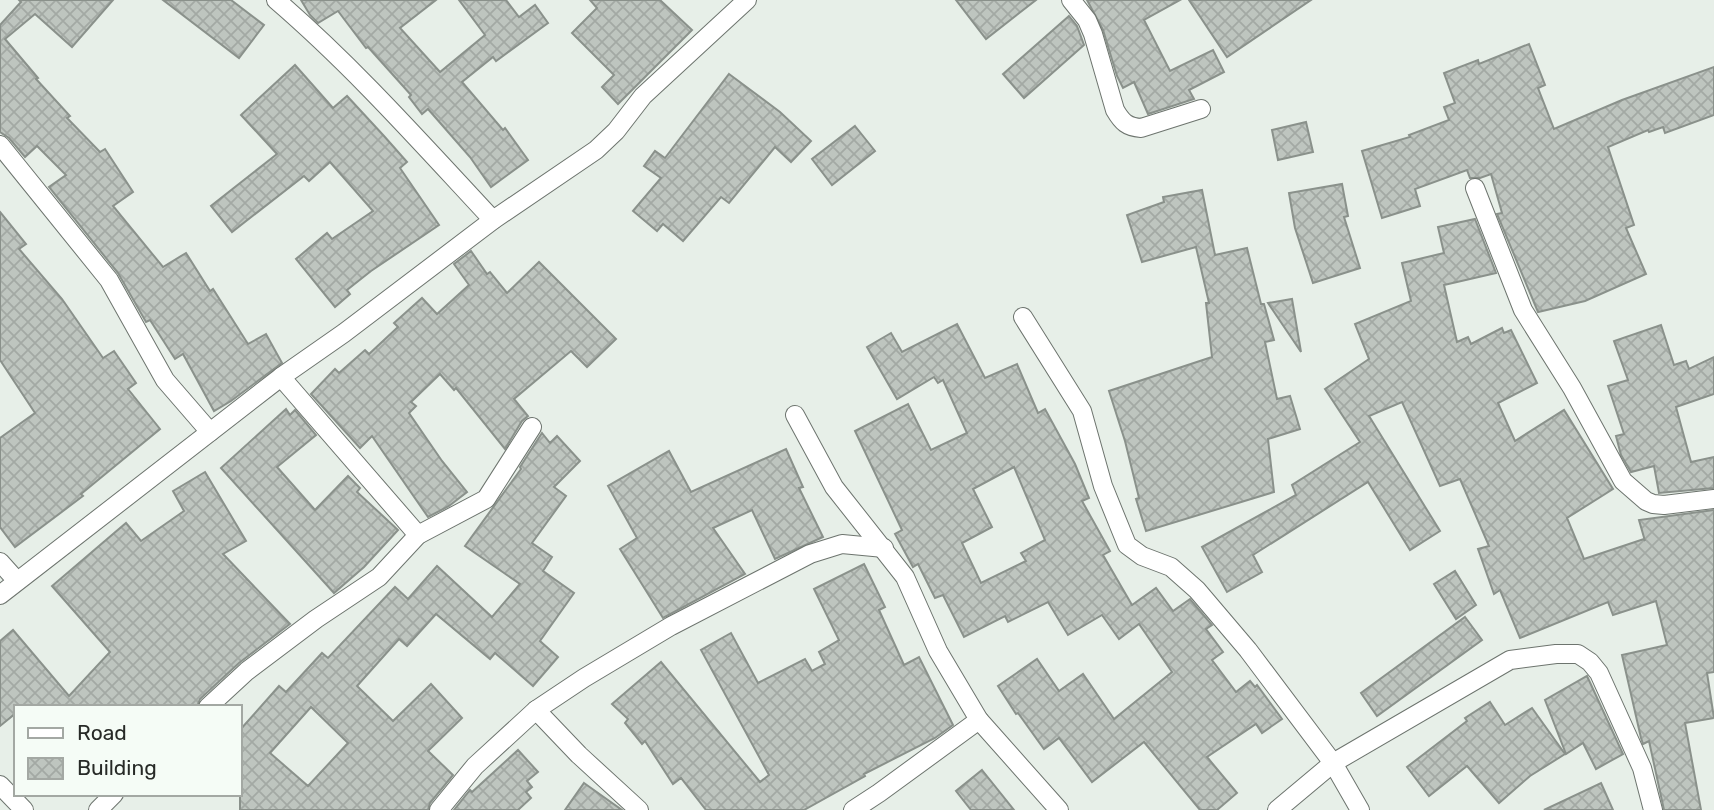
<svg xmlns="http://www.w3.org/2000/svg" width="1714" height="810" font-family="Rubik,sans-serif">
<style>
.building{fill:url(#building-cross-hatch);stroke:#8a918b;stroke-width:2;fill-rule:evenodd}
.lines{fill:none;stroke-linecap:round;stroke-linejoin:round}
.minor-casing{stroke:#6d746e;stroke-width:20}
.minor{stroke:#fff;stroke-width:18}
</style>
<defs>
<pattern id="building-cross-hatch" width="8" height="8" patternUnits="userSpaceOnUse" patternTransform="scale(1.75)"><rect width="8" height="8" fill="#bec5bf"/><path d="M0 0l8 8M0 8l8-8" fill="none" stroke="#a3a9a4"/></pattern>
</defs>
<rect width="100%" height="100%" fill="#e7efe8"/>
<g class="building">
<polygon points="19,0 113,0 72,47 35,14 5,39 38,78 36,79 70,116 67,118 100,152 105,149 133,192 113,206 163,267 186,253 210,291 213,289 248,344 266,334 282,363 231,401 214,411 183,354 175,359 150,320 146,322 118,273 49,187 66,175 37,146 25,157 9,138 0,132 0,25 21,2"/>
<polygon points="163,0 231,0 264,25 239,58"/>
<polygon points="301,0 436,0 400,28 440,72 485,35 459,0 506,0 519,17 535,5 548,23 496,61 493,57 462,82 503,130 505,128 528,160 491,187 470,157 428,109 422,114 409,97 411,95 368,47 366,48 338,11 318,23 310,15"/>
<polygon points="590,0 660,0 692,30 618,104 602,87 614,75 572,33 597,8"/>
<polygon points="956,0 1036,0 986,39"/>
<polygon points="1087,0 1180,0 1144,20 1170,71 1213,50 1224,72 1189,90 1194,99 1148,114 1134,82 1123,88 1117,76 1103,30"/>
<polygon points="1189,0 1311,0 1227,57"/>
<polygon points="1069,16 1077,26 1084,45 1024,98 1003,74"/>
<polygon points="1529,44 1545,85 1538,88 1554,129 1622,100 1714,67 1714,115 1665,133 1663,127 1649,132 1648,130 1608,147 1634,225 1626,228 1646,274 1585,301 1538,312 1497,214 1502,213 1491,174 1480,178 1470,178 1467,170 1415,189 1420,206 1382,218 1362,151 1410,137 1409,135 1449,120 1444,107 1455,103 1444,73 1478,60 1479,64"/>
<polygon points="295,65 333,108 347,96 384,136 407,162 400,168 439,225 371,271 347,290 350,294 335,307 296,259 327,233 332,239 373,211 330,162 309,181 304,176 232,232 211,206 277,154 241,115"/>
<polygon points="729,74 780,112 811,141 791,162 775,147 729,203 721,197 683,241 663,224 657,231 633,211 661,178 644,166 655,151 665,158"/>
<polygon points="1306,122 1313,152 1278,160 1272,130"/>
<polygon points="855,126 875,151 832,185 812,159"/>
<polygon points="1342,184 1348,216 1344,217 1360,268 1313,283 1295,228 1289,193"/>
<polygon points="1202,190 1215,255 1247,248 1261,304 1264,304 1274,340 1265,342 1277,399 1290,396 1300,429 1268,439 1274,492 1146,531 1136,499 1139,498 1125,441 1109,391 1212,357 1206,303 1209,303 1196,247 1142,262 1127,215 1164,202 1163,197"/>
<polygon points="0,212 26,244 19,249 62,299 103,358 114,351 136,383 128,389 160,429 81,494 83,496 15,547 0,527 0,438 35,413 0,360"/>
<polygon points="1475,219 1496,273 1444,285 1457,342 1468,337 1471,344 1502,328 1504,333 1511,330 1537,383 1498,403 1515,441 1564,410 1613,489 1567,518 1584,559 1644,539 1645,541 1639,520 1714,510 1714,672 1707,673 1714,718 1685,723 1701,810 1664,810 1649,741 1643,744 1641,738 1622,655 1667,645 1656,601 1613,615 1608,602 1520,638 1500,590 1494,594 1478,549 1489,546 1460,479 1440,486 1402,402 1369,416 1440,531 1410,550 1368,482 1253,555 1262,572 1227,592 1202,547 1296,495 1292,485 1360,442 1325,389 1369,359 1355,324 1411,301 1402,263 1444,253 1438,227"/>
<polygon points="471,251 487,274 490,272 507,293 539,262 616,339 587,367 571,351 514,399 528,416 522,421 505,449 456,388 454,390 440,374 411,402 416,406 409,413 442,461 467,492 449,506 428,517 372,436 360,448 311,394 335,369 339,373 365,350 369,354 398,327 394,323 422,298 437,314 469,285 454,264"/>
<polygon points="1292,299 1301,352 1268,303"/>
<path d="M957,324L985,378L1017,364L1038,413L1045,409L1075,464L1089,498L1082,501L1110,551L1103,555L1132,605L1156,588L1173,611L1190,599L1212,625L1206,629L1223,652L1212,660L1236,692L1250,681L1255,687L1257,685L1282,719L1262,733L1256,724L1207,757L1237,793L1217,810H1200L1144,742L1092,782L1059,738L1044,749L1018,713L1016,714L998,686L1037,659L1059,691L1083,674L1114,719L1172,672L1139,624L1119,639L1102,615L1068,635L1048,602L1008,622L1005,616L964,637L943,595L935,598L918,564L913,567L895,534L902,530L855,431L908,404L931,450L967,433L943,380L938,383L934,377L897,399L867,347L891,333L902,352ZM1014,467L1045,540L1021,553L1026,561L981,583L962,543L992,527L973,489Z"/>
<polygon points="1661,325 1674,365 1686,361 1689,369 1714,357 1714,394 1676,407 1691,462 1714,457 1714,488 1659,493 1654,466 1631,472 1621,455 1616,436 1624,434 1608,386 1628,380 1614,341"/>
<polygon points="286,409 290,415 295,410 316,435 277,467 315,510 348,476 360,488 357,492 398,530 364,567 334,593 221,468"/>
<path d="M542,433L550,443L557,436L580,461L554,487L566,496L532,543L552,557L543,571L574,593L540,641L558,657L533,686L495,653L490,659L436,614L407,646L399,639L357,686L393,721L431,684L462,718L428,751L453,775L430,803L428,810H240V730L279,686L286,692L322,653L328,658L395,587L408,599L437,566L492,617L520,584L465,546L521,469L520,467ZM311,707L348,743L308,786L270,753Z"/>
<polygon points="786,449 803,487 799,488 823,537 775,559 752,510 713,528 745,574 663,618 620,549 637,538 608,486 669,451 691,492"/>
<polygon points="205,472 246,541 223,554 290,624 239,663 200,699 197,707 16,707 16,713 0,726 0,641 13,630 69,696 110,652 52,586 126,523 141,541 184,511 173,491"/>
<polygon points="864,564 885,607 879,610 904,665 919,657 953,725 935,738 864,774 865,776 804,810 706,810 681,778 673,784 645,741 642,744 625,723 628,719 612,704 661,662 760,782 769,775 701,650 731,633 758,683 805,659 812,671 825,664 819,652 839,640 814,589"/>
<polygon points="1455,571 1476,605 1456,619 1434,584"/>
<polygon points="1465,617 1482,640 1377,716 1361,693"/>
<polygon points="1587,676 1623,754 1596,769 1583,743 1566,754 1545,700"/>
<polygon points="1490,702 1505,725 1532,708 1565,754 1530,776 1499,803 1467,766 1429,796 1407,767 1467,721 1465,718"/>
<polygon points="518,750 538,772 527,781 532,787 526,792 531,798 518,810 454,810 470,790 472,792"/>
<polygon points="982,770 1014,810 971,810 956,791"/>
<polygon points="584,783 622,810 565,810"/>
<polygon points="1601,783 1613,810 1544,810"/>
</g>
<g class="lines">
<defs>
<g id="minor">
<path d="M276,0C354,67 423,145 493,220"/>
<path d="M1071,0L1087,20L1093,34L1115,110C1122,122 1127,127 1141,128L1201,109"/>
<polyline points="0,145 109,280 165,380 210,432"/>
<polyline points="1475,188 1523,310 1572,388 1623,481 1646,501 1653,504 1664,505 1714,499"/>
<polyline points="1023,317 1082,411 1103,486 1127,545 1142,556 1171,567 1197,590 1248,650 1333,763 1360,810"/>
<polyline points="281,377 418,535"/>
<polyline points="795,415 834,487 905,577 938,651 979,720 1059,810"/>
<polyline points="0,562 17,581"/>
<polyline points="0,595 281,377 344,333 493,220 596,150 616,131 643,96 747,0"/>
<polyline points="208,707 247,671 316,619 379,577 418,535 486,499 532,427"/>
<polyline points="536,710 579,755 639,810"/>
<polyline points="0,785 24,810"/>
<polyline points="98,810 114,794"/>
<polyline points="439,810 475,766 536,710 584,678 671,626 810,554 842,544 884,548"/>
<polyline points="853,810 879,793 979,720"/>
<polyline points="1277,810 1333,763 1510,660 1556,654 1578,654 1590,662 1599,673 1642,768 1653,810"/>
</g>
</defs>
<use href="#minor" class="minor-casing"/>
<use href="#minor" class="minor"/>
</g>
<rect x="14" y="705" width="228" height="91" fill="#f5fcf6" stroke="#a3a8a3" stroke-width="2"/>
<rect x="28" y="728" width="35" height="10" fill="#ffffff" stroke="#a3a8a3" stroke-width="2"/>
<text x="77" y="740" font-size="21" fill="#272a27">Road</text>
<rect x="28" y="758" width="35" height="21" fill="url(#building-cross-hatch)" stroke="#a3a8a3" stroke-width="2"/>
<text x="77" y="775" font-size="21" fill="#272a27">Building</text>
</svg>
